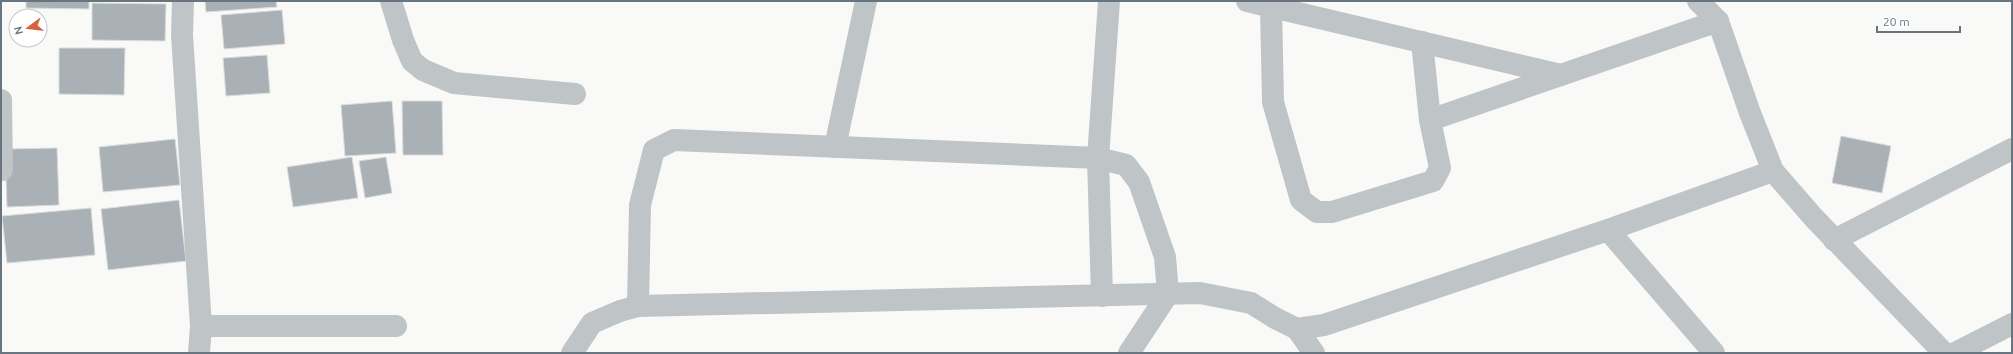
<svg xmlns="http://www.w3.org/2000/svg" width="2013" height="354" font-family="Ubuntu,sans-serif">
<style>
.building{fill:#a9b0b6;stroke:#dbdbda}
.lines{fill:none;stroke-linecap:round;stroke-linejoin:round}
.street{stroke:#bfc4c7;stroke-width:22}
</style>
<rect width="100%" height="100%" fill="#f9faf8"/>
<g class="building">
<polygon points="26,1 89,1 89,9 26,8"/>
<polygon points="205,1 276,1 277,7 206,12"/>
<polygon points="92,3 166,4 165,41 92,40"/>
<polygon points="282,10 285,44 224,49 221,15"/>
<polygon points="59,48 125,48 124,95 59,94"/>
<polygon points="267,55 270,93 226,96 223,58"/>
<polygon points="392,101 396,153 345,156 341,105"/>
<polygon points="402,101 442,101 443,155 403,155"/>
<polygon points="1841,136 1891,146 1882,193 1832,183"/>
<polygon points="175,139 180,185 103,192 99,147"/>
<polygon points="57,148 59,205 7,207 5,149"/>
<polygon points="352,157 358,198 293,207 287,167"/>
<polygon points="386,157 392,193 365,198 359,161"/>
<polygon points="179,200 186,261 108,270 101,209"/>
<polygon points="91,208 95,255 7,263 2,216"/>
</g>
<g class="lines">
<g class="street">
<polyline points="183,1 182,35 201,326 199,353"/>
<polyline points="391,1 403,40 412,61 423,70 454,83 575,94"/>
<polyline points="1247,1 1561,75"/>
<polyline points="1698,1 1718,21"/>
<polyline points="1271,6 1273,102 1301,200 1317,212 1332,212 1433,181 1440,168 1430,120 1718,21 1750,113 1773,171"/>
<polyline points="1422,42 1430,120"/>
<polyline points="1,100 2,170"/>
<polyline points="835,147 866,1"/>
<polyline points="1608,230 1714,353"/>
<polyline points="1834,240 2012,149"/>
<polyline points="1102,296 1098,158 1109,1"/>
<polyline points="638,306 640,205 654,150 674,140 1098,158 1126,165 1139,182 1165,257 1168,294 1129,353"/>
<polyline points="201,326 396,326"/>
<polyline points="1297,329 1314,353"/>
<polyline points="572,353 592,323 620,311 638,306 1200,293 1251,303 1275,318 1297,329 1324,325 1608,230 1773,171 1814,218 1944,353"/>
<polyline points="1955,353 2012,324"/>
</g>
</g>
<rect width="2013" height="354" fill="none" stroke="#667580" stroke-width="4"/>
<g transform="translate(28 28) rotate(255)"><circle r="19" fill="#ffffff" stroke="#c2c8cc"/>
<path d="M0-3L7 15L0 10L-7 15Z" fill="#d5633d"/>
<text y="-6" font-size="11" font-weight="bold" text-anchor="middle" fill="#667580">N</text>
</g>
<path d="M1877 26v6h83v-6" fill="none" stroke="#667580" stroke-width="2"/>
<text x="1883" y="26" font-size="12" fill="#667580" stroke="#ffffff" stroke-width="3" paint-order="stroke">20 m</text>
</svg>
